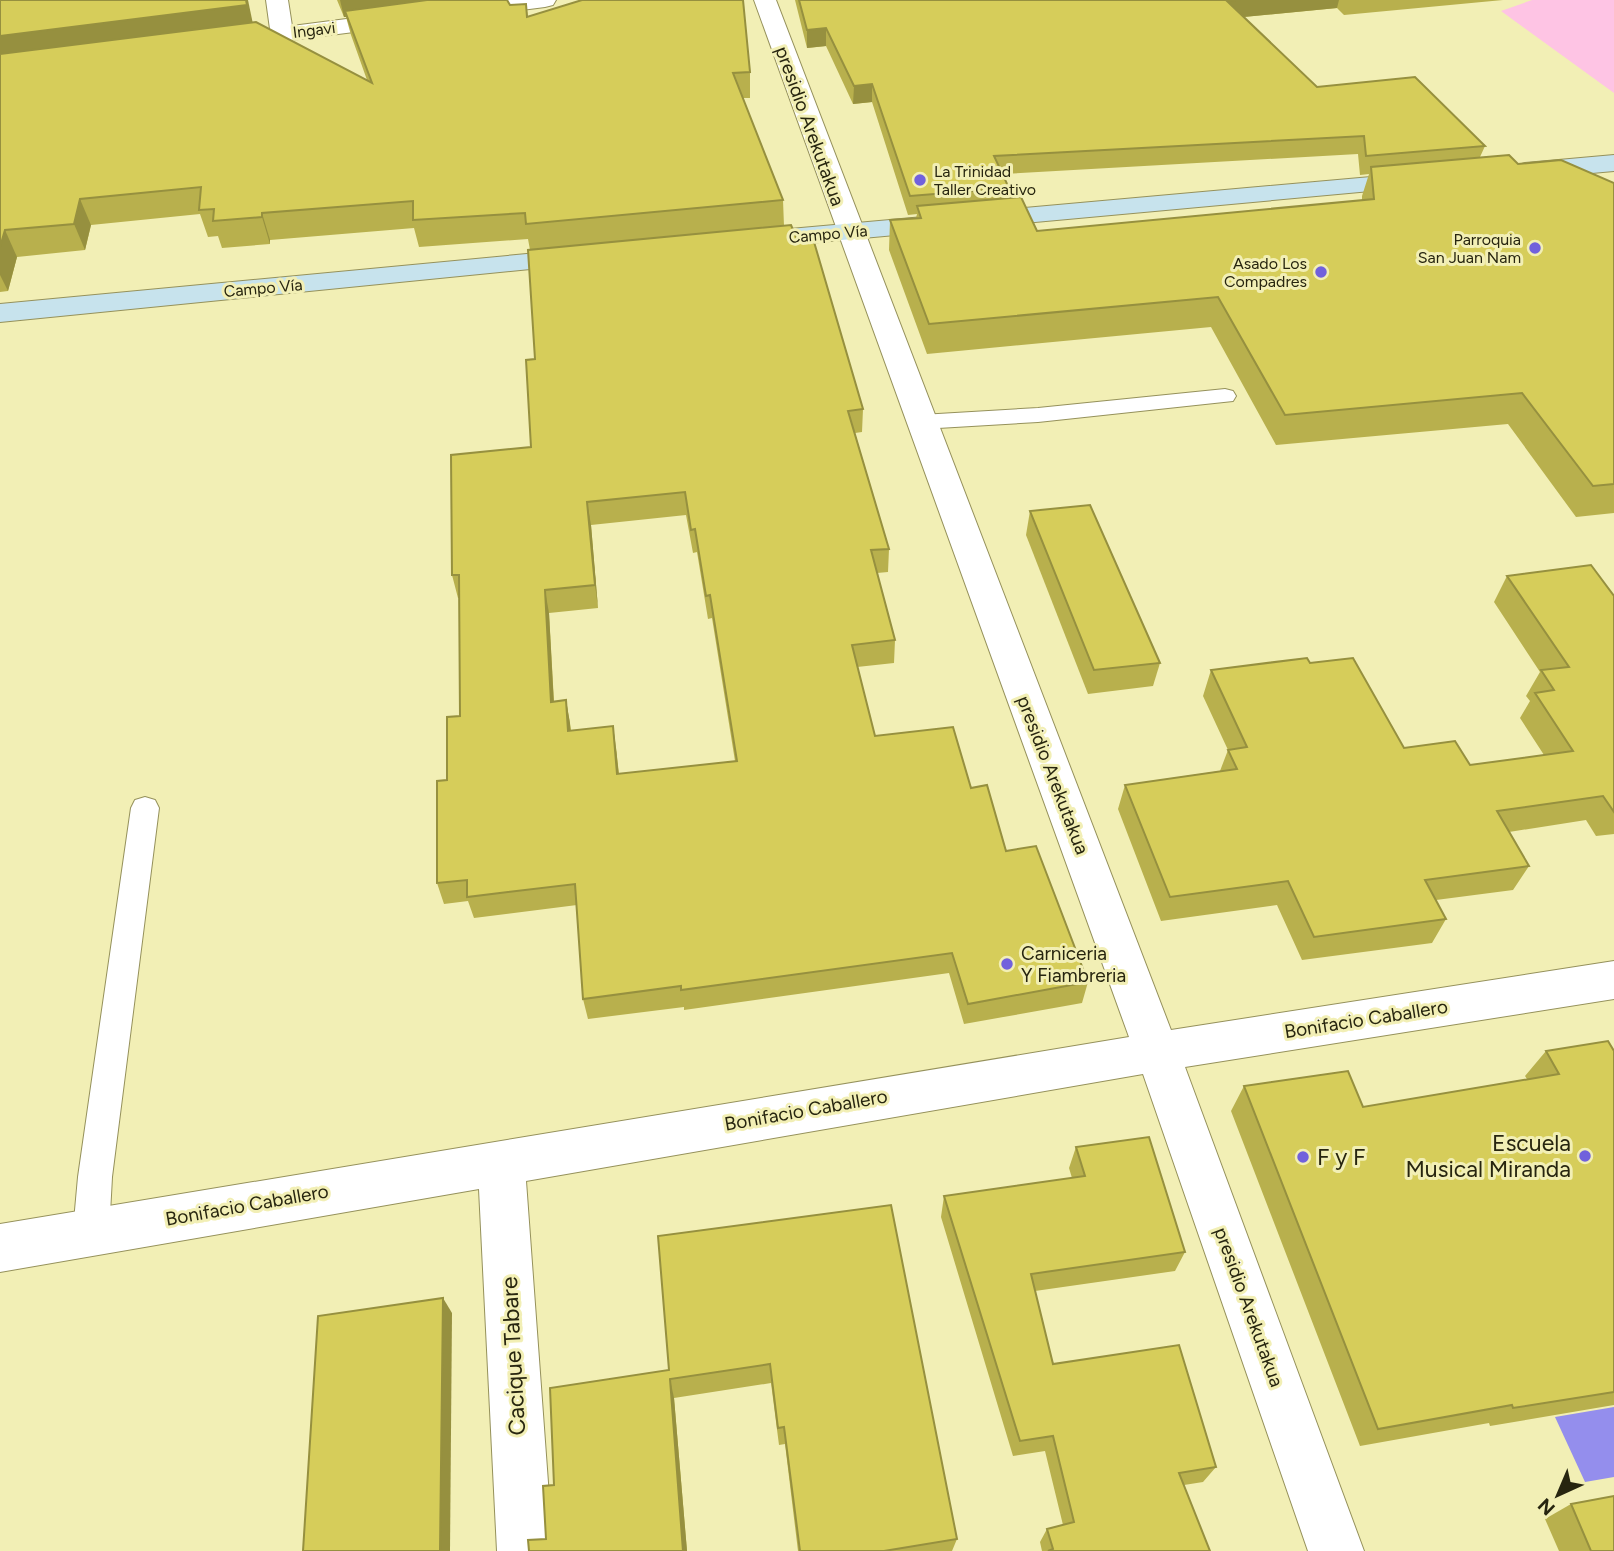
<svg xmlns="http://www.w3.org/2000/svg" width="1614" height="1551" font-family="Figtree,sans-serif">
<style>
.green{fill:#fec4e4}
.water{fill:#948eed}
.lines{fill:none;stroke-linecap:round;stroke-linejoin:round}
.lane-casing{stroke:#95915b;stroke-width:2}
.street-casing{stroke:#95915b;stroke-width:2}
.secondary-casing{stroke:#95915b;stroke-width:2}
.lane{fill:#fff;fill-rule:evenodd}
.street{fill:#fff;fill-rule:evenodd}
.secondary{fill:#c7e3ed;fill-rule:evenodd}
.wall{fill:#b8b04d;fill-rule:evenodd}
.shaded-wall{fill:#96903f}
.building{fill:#d6cd5a;stroke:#96903f;stroke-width:2;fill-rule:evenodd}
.poi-dot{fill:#7161dc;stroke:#f2efb5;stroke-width:2.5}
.labels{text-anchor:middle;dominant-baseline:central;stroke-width:6;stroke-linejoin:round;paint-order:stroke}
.far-street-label{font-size:16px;fill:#27250f;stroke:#f2efb5}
.far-poi-label{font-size:16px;fill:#27250f;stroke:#f2efb5;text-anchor:end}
.street-label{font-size:19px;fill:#27250f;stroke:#f2efb5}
.poi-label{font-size:19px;fill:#27250f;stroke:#f2efb5;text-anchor:start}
.near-poi-label{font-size:23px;fill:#27250f;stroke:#f2efb5;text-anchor:end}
.near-street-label{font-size:23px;fill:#27250f;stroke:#f2efb5}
</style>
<rect width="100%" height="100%" fill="#f2efb5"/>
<polygon class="green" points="1532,0 1614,0 1614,93 1501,11"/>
<polygon class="water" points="1614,1407 1614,1477 1585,1482 1555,1417"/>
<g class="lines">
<defs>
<g id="lane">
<polygon points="1225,389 1233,391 1236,396 1233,401 1038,422 921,429 913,427 910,422 913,417 921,415 1038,408"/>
<polygon points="145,797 155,800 159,808 112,1177 109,1232 103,1244 91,1249 79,1244 73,1232 78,1177 131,808 135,800"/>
</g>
<g id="street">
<polygon points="266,0 288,0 292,26 401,12 409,14 412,19 409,24 401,26 228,48 220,46 217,41 220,36 270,29"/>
<polygon points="493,0 556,0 553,5 545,7 457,18 449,16 446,11 449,6"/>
<polygon points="754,0 776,0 1171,1030 1614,961 1614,999 1185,1067 1364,1551 1308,1551 1143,1074 526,1181 553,1551 497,1551 479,1189 0,1272 0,1224 1129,1037"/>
</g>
<g id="secondary">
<polygon points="1614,155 1614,171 1525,179 1516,176 1512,171 1516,166 1525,163"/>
<polygon points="1416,173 1425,176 1429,181 1425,186 744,249 734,247 731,241 734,235 744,233"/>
<polygon points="580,249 590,251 594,257 590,263 0,322 0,304"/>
</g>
</defs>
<use href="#lane" class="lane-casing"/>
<use href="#street" class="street-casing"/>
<use href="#secondary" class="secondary-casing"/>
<use href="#lane" class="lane"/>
<use href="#street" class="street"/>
<use href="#secondary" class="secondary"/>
</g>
<g class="wall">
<path d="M0,0L252,23L367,80L351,35L346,17H344L337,0H507L510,5L526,4L528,17L750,72V98H743L783,200L784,226L863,409L862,432L855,433L889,549L888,572L877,573L895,640L894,663L857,667L875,736L971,788L1006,851L1088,982L1082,1003L964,1024L949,973L684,1010V1007L588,1019L583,999L577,905L474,918L468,901L444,904L437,883L447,780L460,716L459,598H458L452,575L531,447L535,359L530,250L528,239L419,247L414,228L270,240V244L222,248L218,236L208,237L200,214L91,225L85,250L17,257L8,291L0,292ZM686,515L693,553L697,552L708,619L712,618L735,761L619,774L616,748L571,730L566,700L554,702L549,613L598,608L591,525Z"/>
<path d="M795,0H1503L1344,15L1337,8L1243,17L1317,87L1485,146L1480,157L1614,183V513L1576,517L1508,424L1276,445L1211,327L927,354L889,250L890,220L916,218L917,214L908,215L872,102L853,104L826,46L807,48ZM1358,154L1360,175L1369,174L1362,196V200L1037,231L1008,198L1009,188L1003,174Z"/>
<polygon points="1030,511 1160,663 1153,686 1088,694 1026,535"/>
<polygon points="1507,576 1614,596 1614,834 1596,836 1586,820 1509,832 1529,866 1513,890 1436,900 1446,919 1432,943 1302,960 1277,905 1161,921 1118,809 1125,785 1220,771 1228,750 1203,696 1211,670 1310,663 1404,748 1470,765 1544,755 1520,718 1530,701 1526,696 1540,672 1494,602"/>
<polygon points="1546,1051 1614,1051 1614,1405 1490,1426 1489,1423 1360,1446 1231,1111 1244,1086 1363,1107 1527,1079 1525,1076"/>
<polygon points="1076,1147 1185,1252 1175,1271 1035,1291 1053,1364 1216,1467 1203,1482 1184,1485 1210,1551 1042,1551 1040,1542 1047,1529 1063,1525 1045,1451 1013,1456 941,1217 944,1196 1072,1178 1069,1168"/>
<polygon points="658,1236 957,1539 952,1551 798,1551 785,1444 779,1445 771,1383 674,1398 687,1551 529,1551 546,1539 554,1485 669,1370"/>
<polygon points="1571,1504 1614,1551 1559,1551 1545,1519"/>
</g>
<g class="shaded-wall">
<polygon points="246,0 248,0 254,29 0,62 0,36"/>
<polygon points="340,0 477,0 345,11 346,17 344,17"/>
<polygon points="1240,0 1339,0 1337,8 1223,19 1227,1"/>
<polygon points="826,28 826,46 807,48 807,30"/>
<polygon points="872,84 872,102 853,104 854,86"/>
<polygon points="80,199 91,225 85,250 74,224"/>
<polygon points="262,213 270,240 270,244 262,217"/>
<polygon points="5,230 17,257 8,291 0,275 0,247"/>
<polygon points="587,502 591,525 598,608 595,585"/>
<polygon points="545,590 549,613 555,725 551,702"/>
<polygon points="566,700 570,723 572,753 568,731"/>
<polygon points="613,726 616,748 621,796 617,774"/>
<polygon points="443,1298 452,1313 450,1551 440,1551"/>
<polygon points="670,1379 674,1398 687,1551 683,1551"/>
</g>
<g class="building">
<polygon points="0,0 246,0 247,5 0,36"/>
<polygon points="427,0 507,0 510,5 526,4 527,17 582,0 743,0 750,72 733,73 783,200 526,224 525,213 413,220 413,201 262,213 262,217 213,221 214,209 199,210 201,187 80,199 74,224 5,230 0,247 0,54 256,22 372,83 345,11"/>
<polygon points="799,0 1240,0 1227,1 1317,87 1415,77 1485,146 1366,156 1364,136 994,156 1009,188 910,196 872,84 854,86 826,28 807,30"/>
<polygon points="1509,155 1518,164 1561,160 1614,183 1614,484 1593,486 1522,393 1285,415 1218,297 929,324 890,220 921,218 917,206 1021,197 1037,231 1374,199 1371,167"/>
<path d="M791,225L796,237L812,235L863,409L848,411L889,549L871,550L895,640L852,645L875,736L953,727L971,788L987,785L1006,851L1036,846L1088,982L968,1004L952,953L681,990V986L583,999L575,884L467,897V880L437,883V781L447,780V717L460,716L459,575H452L451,455L531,447L526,360L535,359L528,250ZM685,492L691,530L695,529L706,596L710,595L737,761L617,774L613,726L568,731L566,700L551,702L545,590L595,585L587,502Z"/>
<polygon points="1090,505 1160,663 1094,670 1030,511"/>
<polygon points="1591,565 1614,596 1614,812 1603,796 1497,811 1529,866 1425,880 1446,919 1314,937 1288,881 1170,897 1125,785 1237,769 1228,750 1247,747 1211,670 1307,658 1310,663 1353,658 1404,748 1455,741 1470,765 1573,751 1535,693 1554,690 1541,670 1569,667 1507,576"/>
<polygon points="1608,1041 1614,1051 1614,1392 1513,1408 1512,1405 1378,1429 1244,1086 1348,1071 1363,1107 1559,1074 1546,1051"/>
<polygon points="1149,1137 1185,1252 1031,1274 1053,1364 1179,1345 1216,1467 1179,1473 1210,1551 1048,1551 1053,1549 1047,1529 1074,1522 1053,1436 1020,1441 944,1196 1085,1176 1076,1147"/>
<polygon points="891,1205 957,1539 884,1551 800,1551 784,1427 778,1428 770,1364 670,1379 683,1551 529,1551 528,1540 546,1539 543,1486 554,1485 550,1388 669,1370 658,1236"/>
<polygon points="443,1298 440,1551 303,1551 318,1316"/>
<polygon points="1614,1496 1614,1551 1591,1551 1571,1504"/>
</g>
<g class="poi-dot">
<circle cx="920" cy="180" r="7"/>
<circle cx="1535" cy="248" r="7"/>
<circle cx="1321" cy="272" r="7"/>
<circle cx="1007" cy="964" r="7"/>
<circle cx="1585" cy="1156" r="7"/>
<circle cx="1303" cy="1157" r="7"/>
</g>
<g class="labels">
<g class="far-street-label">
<text transform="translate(314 30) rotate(-7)">Ingavi</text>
<text transform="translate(828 234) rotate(-5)">Campo Vía</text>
<text transform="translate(263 288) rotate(-5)">Campo Vía</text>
</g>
<g class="far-poi-label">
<text x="934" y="171" text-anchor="start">La Trinidad<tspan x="934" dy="18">Taller Creativo</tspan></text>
<text x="1521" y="239">Parroquia<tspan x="1521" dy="18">San Juan Nam</tspan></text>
<text x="1307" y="263">Asado Los<tspan x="1307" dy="18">Compadres</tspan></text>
</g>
<g class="street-label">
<text transform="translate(810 126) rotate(70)">presidio Arekutakua</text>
<text transform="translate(1053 775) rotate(69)">presidio Arekutakua</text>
<text transform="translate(1366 1019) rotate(-9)">Bonifacio Caballero</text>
<text transform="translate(806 1110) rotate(-10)">Bonifacio Caballero</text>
<text transform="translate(247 1205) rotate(-10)">Bonifacio Caballero</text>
<text transform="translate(1249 1307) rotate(70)">presidio Arekutakua</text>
</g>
<g class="poi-label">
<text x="1021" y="953">Carniceria<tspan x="1021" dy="22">Y Fiambreria</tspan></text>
</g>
<g class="near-poi-label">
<text x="1571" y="1143">Escuela<tspan x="1571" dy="26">Musical Miranda</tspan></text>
<text x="1317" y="1157" text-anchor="start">F y F</text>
</g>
<g class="near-street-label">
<text transform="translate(513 1356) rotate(-93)">Cacique Tabare</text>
</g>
</g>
<g transform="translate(1558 1495) rotate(224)" stroke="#f2efb5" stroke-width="5" paint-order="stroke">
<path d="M0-5L12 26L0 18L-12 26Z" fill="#27250f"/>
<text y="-10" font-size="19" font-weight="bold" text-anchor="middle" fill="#27250f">N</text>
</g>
</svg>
